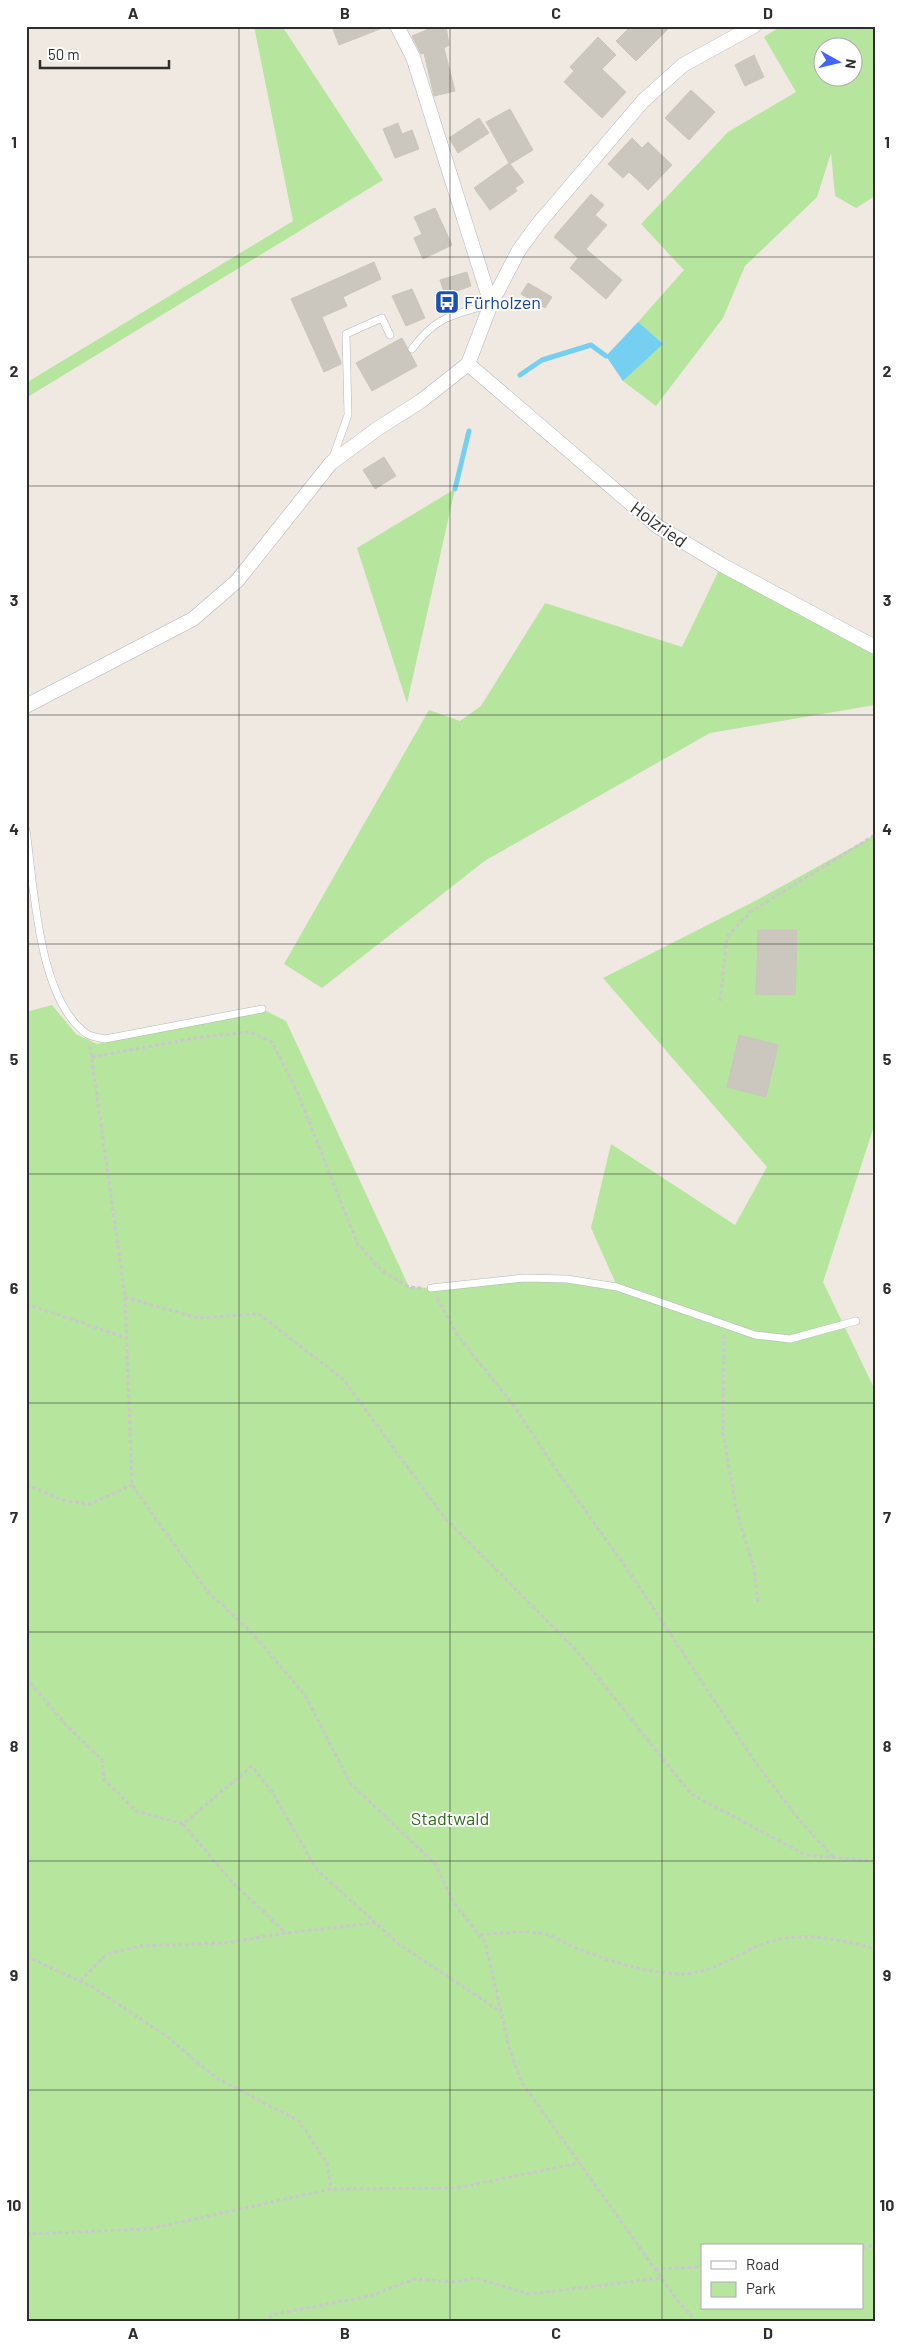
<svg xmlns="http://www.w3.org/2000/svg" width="901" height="2347" font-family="Barlow,sans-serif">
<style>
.green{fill:#b6e59e;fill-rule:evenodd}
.water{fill:#75cff0}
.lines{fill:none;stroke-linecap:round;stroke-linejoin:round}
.stream{stroke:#75cff0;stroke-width:5}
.building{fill:#cbc7bf;stroke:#cbc5ba}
.lane-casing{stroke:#b4b7c1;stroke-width:8}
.street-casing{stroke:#b4b7c1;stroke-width:15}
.path{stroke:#c9c9c9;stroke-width:3;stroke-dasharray:4 2.5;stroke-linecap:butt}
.lane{stroke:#fff;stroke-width:7}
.street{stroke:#fff;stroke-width:14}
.grid{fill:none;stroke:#2e2e2e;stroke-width:1;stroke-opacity:0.55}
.labels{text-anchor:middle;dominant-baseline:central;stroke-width:4;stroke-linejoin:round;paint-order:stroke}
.transit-label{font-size:18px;fill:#164399;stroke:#fff;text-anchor:start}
.street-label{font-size:18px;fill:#2e2e2e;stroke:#fff}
.park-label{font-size:18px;fill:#2c6e1b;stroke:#fff}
.neatline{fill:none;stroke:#2e2e2e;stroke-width:2}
.grid-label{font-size:16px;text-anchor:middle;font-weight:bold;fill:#2e2e2e}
</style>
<rect width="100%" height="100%" fill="#efe9e1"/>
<g class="green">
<polygon points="254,26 282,26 383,180 26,398 26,383 293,221"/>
<path d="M781,26H875V196L856,208L835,196L831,153L817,197L745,266L723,318L656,406L623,381L662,344L638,322L684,270L641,224L728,132L796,92L764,37ZM824,48H854V78H824Z"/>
<polygon points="455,489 407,703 357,548"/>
<polygon points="719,570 875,654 875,705 710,733 486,860 322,988 284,964 429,710 460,721 481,706 545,603 682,647"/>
<path d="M875,835V1123L823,1282L875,1390V2321H26V1012L52,1005L76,1034L97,1044L262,1009L286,1021L409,1287L431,1288L524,1278L617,1286L591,1228L611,1144L735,1225L767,1167L603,978L755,901ZM702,2246H862V2308H702Z"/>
</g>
<polygon class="water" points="638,322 663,344 623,381 606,356"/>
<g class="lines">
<g class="stream">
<polyline points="520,375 542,360 591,345 606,356"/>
<polyline points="455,489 469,431"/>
</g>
</g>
<g class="building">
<polygon points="332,26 384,26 385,27 339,45"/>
<polygon points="436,26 446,26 449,45 444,48 455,91 434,96 424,53 421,54 412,36"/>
<polygon points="631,26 671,26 636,61 616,41"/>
<polygon points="598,37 616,55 602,69 626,92 602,118 564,82 574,71 570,67"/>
<polygon points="754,55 764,77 745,86 735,65"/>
<polygon points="691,90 715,112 689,140 665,118"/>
<polygon points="510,109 533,150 510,164 524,182 515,188 517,191 490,210 474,188 509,163 486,122"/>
<polygon points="479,118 489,133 458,153 449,138"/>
<polygon points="398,123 402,134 412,130 419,149 395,158 383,129"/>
<polygon points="632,138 642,148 648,142 672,165 648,190 629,172 623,178 608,164"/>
<polygon points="591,194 604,205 595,215 607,225 586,249 622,280 606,299 570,268 580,256 578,258 554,237"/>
<polygon points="435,208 452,245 423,259 414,238 422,234 414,217"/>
<polygon points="374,262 381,279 343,297 347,306 322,317 341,362 341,364 324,372 291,299"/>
<polygon points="467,272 471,286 445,295 440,280"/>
<polygon points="528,283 552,297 545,308 521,294"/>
<polygon points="412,289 425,318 406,326 392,296"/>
<polygon points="402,338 417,366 372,391 356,363"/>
<polygon points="384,457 396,476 375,489 363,470"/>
<polygon points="758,930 797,930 795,995 756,994"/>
<polygon points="739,1035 778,1045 766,1097 727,1087"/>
</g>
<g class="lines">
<defs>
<g id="lane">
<path d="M412,349C436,316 453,315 491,304"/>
<polyline points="332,460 348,415 346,334 382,318 390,335"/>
<path d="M26,830C34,886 38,1000 87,1034C92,1037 100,1038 105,1039L262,1009"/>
<polyline points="431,1288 524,1278 567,1279 617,1287 755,1335 790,1339 856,1321"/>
</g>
<g id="street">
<polyline points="397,26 413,57 491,304"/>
<polyline points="468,364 657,526 722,565 875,647"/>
<polyline points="26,706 193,619 237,581 331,463 377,429 421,401 468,364 491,304 519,250 538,224 643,101 683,65 754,26"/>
</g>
</defs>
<use href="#lane" class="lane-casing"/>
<use href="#street" class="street-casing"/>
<g class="path">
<polyline points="720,1001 727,937 750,912 875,835"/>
<polyline points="90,1046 125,1297 132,1485 207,1591 252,1633 305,1695 350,1783 435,1864 454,1903 485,1942 509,2047 521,2081 677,2300 696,2321"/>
<polyline points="91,1057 202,1037 250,1032 272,1042 297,1091 357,1243 382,1271 409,1287 421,1288"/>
<polyline points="125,1297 197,1318 259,1314 344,1380 444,1517 576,1650 691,1794 806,1855 875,1861"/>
<polyline points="437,1298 458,1336 511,1402 557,1471 634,1579 755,1762 801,1822 833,1857"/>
<polyline points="26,1304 127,1338"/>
<polyline points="724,1335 723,1433 737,1513 754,1568 758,1603"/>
<polyline points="26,1485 66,1501 90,1504 132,1485"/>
<polyline points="26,1678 68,1727 102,1760 104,1779 136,1811 183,1824 252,1766 272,1792 317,1870 400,1945 501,2012"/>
<polyline points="183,1824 232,1882 285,1932"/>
<path d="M480,1935C502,1933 523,1930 544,1934C555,1936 566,1944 576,1948C605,1960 646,1973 678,1974C709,1975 730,1958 756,1947C797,1929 834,1938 875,1949"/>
<polyline points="26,1956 94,1988 165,2035 215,2077 299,2121 327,2163 331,2189"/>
<polyline points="80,1981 107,1954 141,1946 224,1943 286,1933 375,1923"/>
<polyline points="26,2234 149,2229 331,2189 456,2188 579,2163"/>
<polyline points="862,2248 875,2245"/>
<polyline points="655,2269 702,2267"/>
<polyline points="263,2321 275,2314 370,2296 415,2279 455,2282 476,2278 529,2294 662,2278"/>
</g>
<use href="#lane" class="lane"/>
<use href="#street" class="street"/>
</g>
<path class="grid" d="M239,26V2321M450,26V2321M662,26V2321M26,257H875M26,486H875M26,715H875M26,944H875M26,1174H875M26,1403H875M26,1632H875M26,1861H875M26,2090H875"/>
<defs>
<symbol id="bus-square" viewBox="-11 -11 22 22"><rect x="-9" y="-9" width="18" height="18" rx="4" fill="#1a4fb4" stroke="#fff"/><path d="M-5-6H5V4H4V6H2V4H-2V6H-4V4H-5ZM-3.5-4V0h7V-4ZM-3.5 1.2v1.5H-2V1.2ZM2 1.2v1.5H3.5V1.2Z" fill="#fff"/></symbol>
</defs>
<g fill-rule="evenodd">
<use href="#bus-square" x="433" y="288" width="28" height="28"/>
</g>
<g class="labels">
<g class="transit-label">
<text x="464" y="302">Fürholzen</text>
</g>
<g class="street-label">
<text transform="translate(659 524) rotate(36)">Holzried</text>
</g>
<g class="park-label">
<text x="450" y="1818">Stadtwald</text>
</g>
</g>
<rect width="901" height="2347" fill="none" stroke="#ffffff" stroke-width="55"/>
<rect x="701" y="2244" width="162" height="65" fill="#ffffff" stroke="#ababab"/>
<rect x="711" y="2261" width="25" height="8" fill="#ffffff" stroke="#ababab"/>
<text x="746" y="2270" font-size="15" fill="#2e2e2e">Road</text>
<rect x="711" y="2282" width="25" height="15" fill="#b6e59e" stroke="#ababab"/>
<text x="746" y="2294" font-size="15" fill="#2e2e2e">Park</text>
<g transform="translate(838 62) rotate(98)"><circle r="24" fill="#ffffff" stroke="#ababab"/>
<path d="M0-4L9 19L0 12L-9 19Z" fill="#4264fb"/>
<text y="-8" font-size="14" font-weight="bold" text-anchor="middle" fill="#2e2e2e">N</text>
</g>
<path d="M40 60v8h129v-8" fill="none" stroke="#2e2e2e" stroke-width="2.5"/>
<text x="48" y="60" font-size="15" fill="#2e2e2e" stroke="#ffffff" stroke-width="4" paint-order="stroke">50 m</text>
<rect x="28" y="28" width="846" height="2292" class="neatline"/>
<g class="grid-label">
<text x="133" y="19">A</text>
<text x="345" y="19">B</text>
<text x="556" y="19">C</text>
<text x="768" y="19">D</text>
<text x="14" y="148">1</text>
<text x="887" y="148">1</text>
<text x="14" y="377">2</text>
<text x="887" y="377">2</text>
<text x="14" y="606">3</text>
<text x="887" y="606">3</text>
<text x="14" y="835">4</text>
<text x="887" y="835">4</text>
<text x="14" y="1065">5</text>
<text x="887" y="1065">5</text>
<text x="14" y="1294">6</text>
<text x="887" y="1294">6</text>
<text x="14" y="1523">7</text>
<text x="887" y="1523">7</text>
<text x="14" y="1752">8</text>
<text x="887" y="1752">8</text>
<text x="14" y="1981">9</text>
<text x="887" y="1981">9</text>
<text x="14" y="2211">10</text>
<text x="887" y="2211">10</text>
<text x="133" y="2339">A</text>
<text x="345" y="2339">B</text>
<text x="556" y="2339">C</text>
<text x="768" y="2339">D</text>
</g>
</svg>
